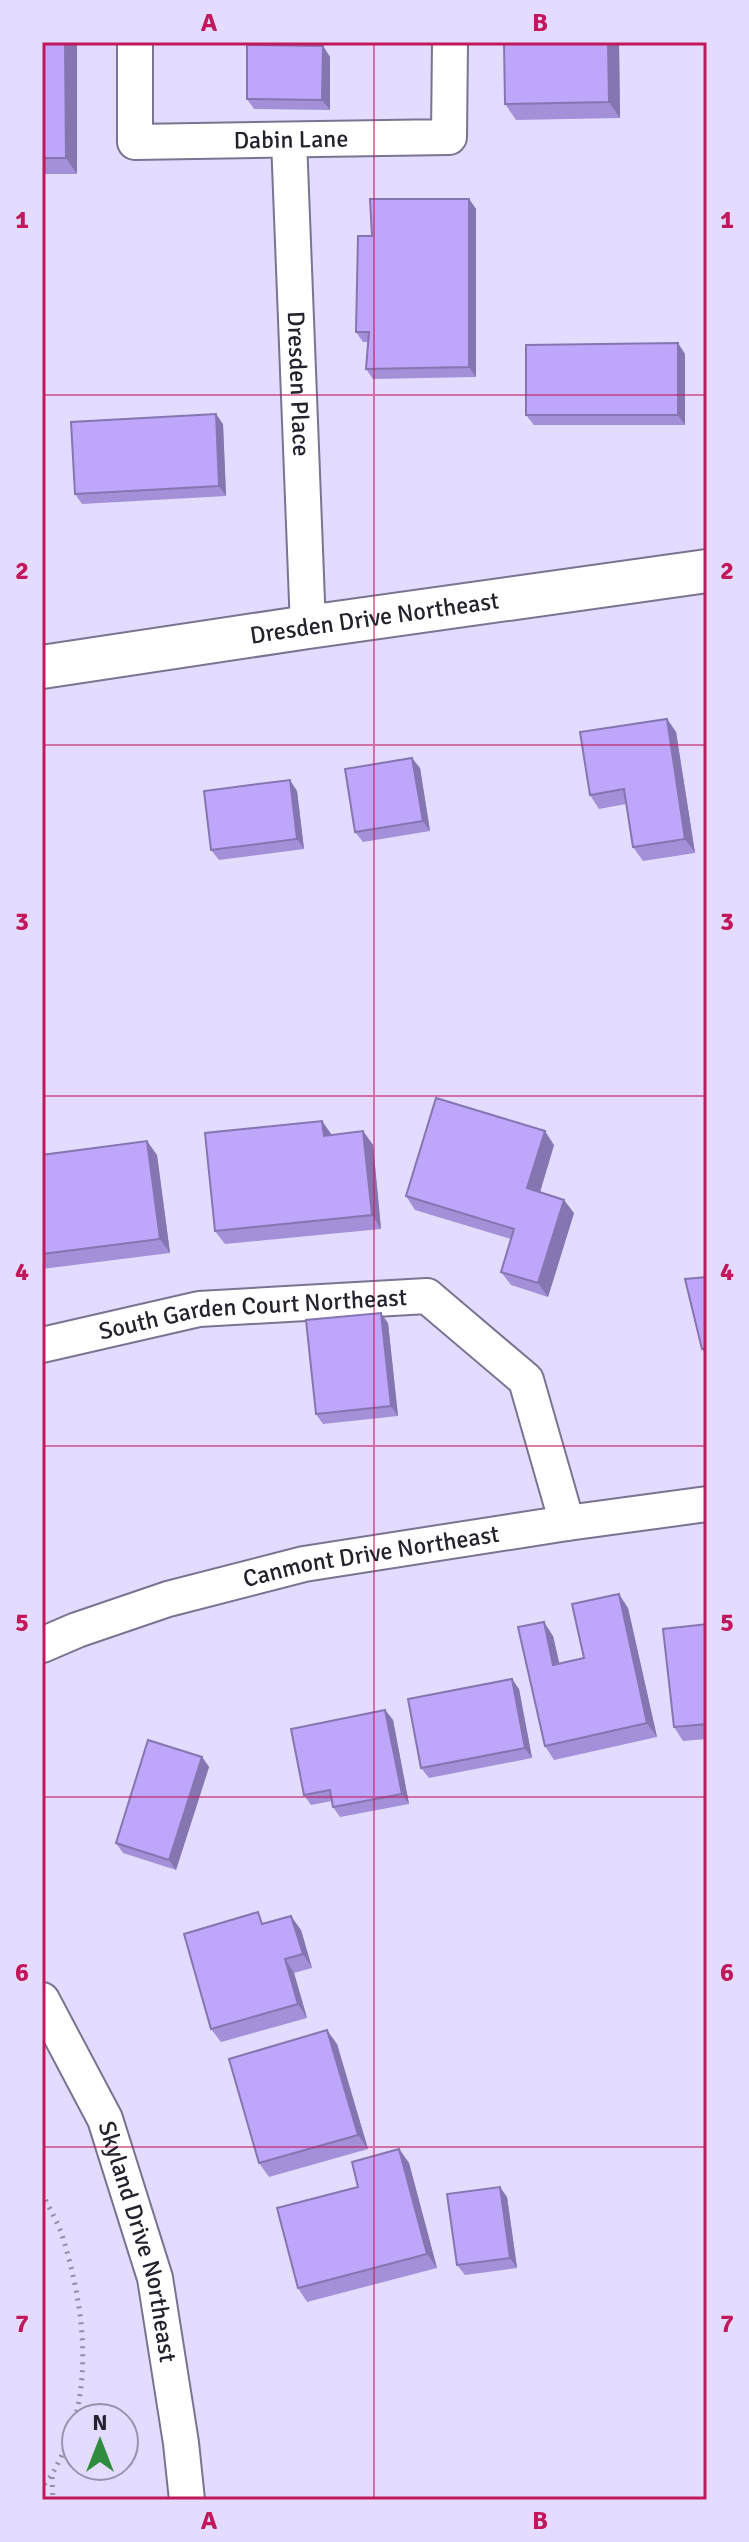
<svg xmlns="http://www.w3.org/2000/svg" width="749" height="2542" font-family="Signika,sans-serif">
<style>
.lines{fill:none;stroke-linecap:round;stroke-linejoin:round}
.minor-casing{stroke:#7a7391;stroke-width:38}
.tertiary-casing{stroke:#7a7391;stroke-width:46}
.path{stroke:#938da6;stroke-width:5;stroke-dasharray:2 6;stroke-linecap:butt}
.minor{stroke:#fff;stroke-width:34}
.tertiary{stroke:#fff;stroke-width:42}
.wall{fill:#a390d8}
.shaded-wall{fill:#8575b0}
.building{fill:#bea7fb;stroke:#8575b0;stroke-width:2}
.grid{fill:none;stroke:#c2185b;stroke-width:2;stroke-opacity:0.55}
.labels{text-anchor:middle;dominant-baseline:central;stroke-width:8;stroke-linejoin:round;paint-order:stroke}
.street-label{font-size:24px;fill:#25222e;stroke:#e4dcfe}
.neatline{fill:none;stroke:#c2185b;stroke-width:3}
.grid-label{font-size:26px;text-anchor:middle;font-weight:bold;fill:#c2185b}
</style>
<rect width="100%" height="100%" fill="#e4dcfe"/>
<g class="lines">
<defs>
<g id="minor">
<path id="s1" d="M135,42V142L449,137L450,42"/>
<path id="s2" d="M289,140L308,627"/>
<path id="s3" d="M42,1345L199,1309L427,1296L526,1380L567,1523"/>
<path id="s4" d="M42,1645L77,1630L168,1599L304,1564L567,1523L707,1504"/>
<path id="s5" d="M42,2000L105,2119L155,2278L181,2443L187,2500"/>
</g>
<g id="tertiary">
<path id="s6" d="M42,667L308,627L707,571"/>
</g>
</defs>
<use href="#minor" class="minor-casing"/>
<use href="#tertiary" class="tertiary-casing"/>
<g class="path">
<path d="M42,2193C48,2206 56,2219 61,2232C84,2303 95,2386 62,2455C56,2467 52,2477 42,2486"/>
<polyline points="52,2477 53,2500"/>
</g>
<use href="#minor" class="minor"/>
<use href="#tertiary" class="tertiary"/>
</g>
<g class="wall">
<polygon points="42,42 77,174 42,174"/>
<polygon points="504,42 619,42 620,118 516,120 505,104"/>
<polygon points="323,46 330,57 330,110 254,109 247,99"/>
<polygon points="469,199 476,209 476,377 373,379 366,369 368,342 363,342 356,332 372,236"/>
<polygon points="685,354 685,425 534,425 526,415"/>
<polygon points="223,424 226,496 82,504 75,494"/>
<polygon points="667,719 676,732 695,853 643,861 633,847 626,804 599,809 590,795"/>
<polygon points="420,768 430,831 363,842 355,832"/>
<polygon points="297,791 304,849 219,860 211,850"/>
<polygon points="363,1131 373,1145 381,1229 225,1244 215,1231 332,1135"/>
<polygon points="554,1145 540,1192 574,1213 548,1297 511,1285 501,1272 511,1239 415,1210 406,1196"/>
<polygon points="42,1155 157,1155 170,1253 42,1269"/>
<polygon points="707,1277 707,1357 702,1349"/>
<polygon points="388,1323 398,1416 323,1424 316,1414"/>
<polygon points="628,1608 657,1737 554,1760 545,1746 553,1636 559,1663 584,1658"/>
<polygon points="707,1624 707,1739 683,1741 674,1727"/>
<polygon points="519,1689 532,1758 429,1778 421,1768"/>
<polygon points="385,1710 393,1720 409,1804 340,1817 333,1807 332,1801 311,1805 304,1795"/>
<polygon points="202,1757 209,1767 176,1870 123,1853 116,1843"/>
<polygon points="266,1923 301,1930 312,1968 294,1973 307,2018 221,2042 211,2029"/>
<polygon points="337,2044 368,2149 269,2177 259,2163"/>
<polygon points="399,2149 409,2163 437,2268 307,2302 298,2288 358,2187"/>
<polygon points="507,2197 517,2268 465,2275 457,2265"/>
</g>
<g class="shaded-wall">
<polygon points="65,42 77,42 77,174 66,158"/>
<polygon points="608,42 619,42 620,118 609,102"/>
<polygon points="323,46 330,57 330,110 322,100"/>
<polygon points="469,199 476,209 476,377 469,367"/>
<polygon points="678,343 685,354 685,425 678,415"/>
<polygon points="216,414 223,424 226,496 219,486"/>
<polygon points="667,719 676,732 695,853 685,839"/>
<polygon points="412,758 420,768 430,831 423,821"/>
<polygon points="290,780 297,791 304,849 297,839"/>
<polygon points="322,1121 332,1135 324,1136"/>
<polygon points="363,1131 373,1145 381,1229 372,1215"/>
<polygon points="545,1131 554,1145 537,1202 527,1188"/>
<polygon points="147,1141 157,1155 170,1253 160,1239"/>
<polygon points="564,1200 574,1213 548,1297 538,1283"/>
<polygon points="381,1313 388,1323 398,1416 391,1406"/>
<polygon points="619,1594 628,1608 657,1737 647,1723"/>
<polygon points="544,1622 553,1636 563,1679 553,1665"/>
<polygon points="512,1679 519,1689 532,1758 525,1748"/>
<polygon points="385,1710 393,1720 409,1804 402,1794"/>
<polygon points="202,1757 209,1767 176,1870 169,1860"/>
<polygon points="291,1916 301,1930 312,1968 303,1954"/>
<polygon points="285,1959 294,1973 307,2018 298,2004"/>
<polygon points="327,2030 337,2044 368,2149 358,2135"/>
<polygon points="399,2149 409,2163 437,2268 427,2254"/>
<polygon points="500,2187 507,2197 517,2268 510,2258"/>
</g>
<g class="building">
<polygon points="42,42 65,42 66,158 42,158"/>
<polygon points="504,42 608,42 609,102 505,104"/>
<polygon points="247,45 323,46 322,100 247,99"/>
<polygon points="370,199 469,199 469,367 366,369 369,332 356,332 358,236 372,236"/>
<polygon points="678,343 678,415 526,415 526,345"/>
<polygon points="216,414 219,486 75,494 71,422"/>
<polygon points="667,719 685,839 633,847 624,789 590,795 580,732"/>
<polygon points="412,758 423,821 355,832 345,769"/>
<polygon points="290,780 297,839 211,850 204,791"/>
<polygon points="436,1098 545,1131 527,1188 564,1200 538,1283 501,1272 514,1229 406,1196"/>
<polygon points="322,1121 324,1136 363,1131 372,1215 215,1231 205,1133"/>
<polygon points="147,1141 160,1239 42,1254 42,1155"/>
<polygon points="707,1277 707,1348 702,1349 685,1279"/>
<polygon points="381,1313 391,1406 316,1414 306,1320"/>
<polygon points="619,1594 647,1723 545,1746 518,1627 544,1622 553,1665 584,1658 572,1604"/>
<polygon points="707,1624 707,1724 674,1727 663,1629"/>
<polygon points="512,1679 525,1748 421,1768 408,1699"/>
<polygon points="385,1710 402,1794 333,1807 330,1790 304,1795 291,1729"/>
<polygon points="148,1740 202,1757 169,1860 116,1843"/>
<polygon points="258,1912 262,1924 291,1916 303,1954 285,1959 298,2004 211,2029 184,1934"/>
<polygon points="327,2030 358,2135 259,2163 229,2059"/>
<polygon points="399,2149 427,2254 298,2288 277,2208 358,2187 352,2162"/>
<polygon points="500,2187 510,2258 457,2265 447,2194"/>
</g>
<path class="grid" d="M374,42V2500M42,395H707M42,745H707M42,1096H707M42,1446H707M42,1797H707M42,2147H707"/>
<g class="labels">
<g class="street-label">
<text stroke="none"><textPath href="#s1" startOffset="256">Dabin Lane</textPath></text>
<text stroke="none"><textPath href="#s2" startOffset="244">Dresden Place</textPath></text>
<text stroke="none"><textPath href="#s6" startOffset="336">Dresden Drive Northeast</textPath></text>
<text stroke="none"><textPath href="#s3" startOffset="214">South Garden Court Northeast</textPath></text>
<text stroke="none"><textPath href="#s4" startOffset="342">Canmont Drive Northeast</textPath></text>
<text stroke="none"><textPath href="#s5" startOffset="262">Skyland Drive Northeast</textPath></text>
</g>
</g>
<rect width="749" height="2542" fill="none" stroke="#e4dcfe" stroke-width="88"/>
<g transform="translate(100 2442)"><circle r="38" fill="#e4dcfe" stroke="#9892ab" stroke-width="2"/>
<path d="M0-6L14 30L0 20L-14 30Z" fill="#2f8c3e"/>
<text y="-12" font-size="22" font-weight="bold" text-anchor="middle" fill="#25222e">N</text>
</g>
<rect x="44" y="44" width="661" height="2454" class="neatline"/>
<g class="grid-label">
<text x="209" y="31">A</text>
<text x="540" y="31">B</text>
<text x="22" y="228">1</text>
<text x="727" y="228">1</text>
<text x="22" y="579">2</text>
<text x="727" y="579">2</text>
<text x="22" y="930">3</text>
<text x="727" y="930">3</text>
<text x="22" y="1280">4</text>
<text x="727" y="1280">4</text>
<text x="22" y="1631">5</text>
<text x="727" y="1631">5</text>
<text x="22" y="1981">6</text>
<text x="727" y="1981">6</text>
<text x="22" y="2332">7</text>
<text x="727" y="2332">7</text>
<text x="209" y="2529">A</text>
<text x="540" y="2529">B</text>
</g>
</svg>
